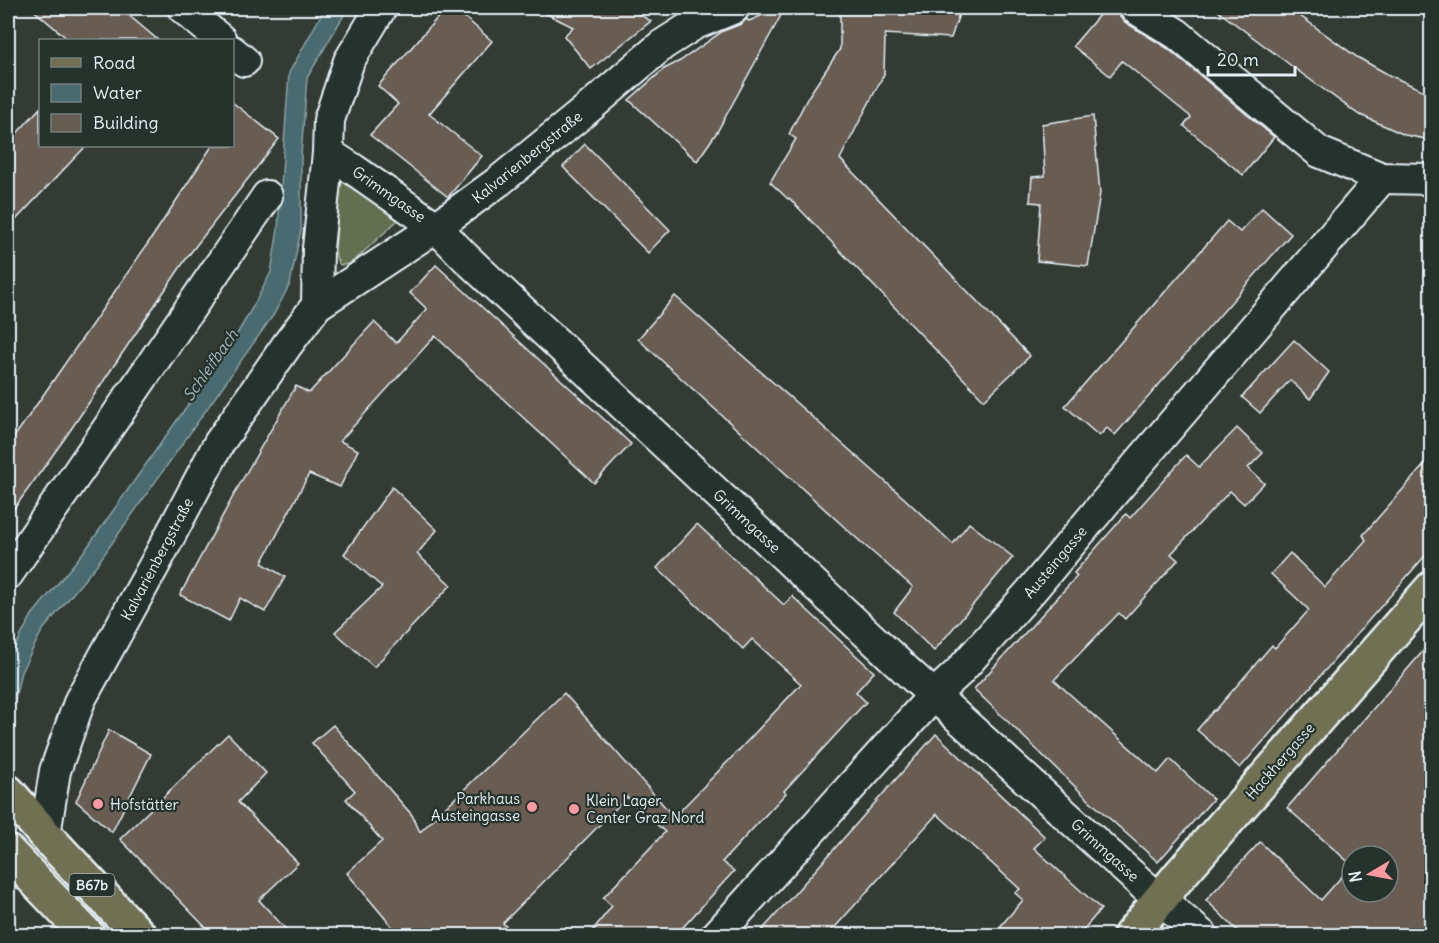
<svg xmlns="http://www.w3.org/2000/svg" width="1439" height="943" font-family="Delius,sans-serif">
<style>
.green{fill:#627051;stroke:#a5b0a4;stroke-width:1.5}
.water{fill:#496b70;stroke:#89a1a6;stroke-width:1.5}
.building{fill:#675c52;stroke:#e8f1f8;stroke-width:1.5}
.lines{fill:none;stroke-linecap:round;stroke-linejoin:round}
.minor-casing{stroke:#e8f1f8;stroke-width:34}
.major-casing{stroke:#e8f1f8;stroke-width:38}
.minor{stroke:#26332d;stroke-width:30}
.major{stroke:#706f52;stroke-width:33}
.poi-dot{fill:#ff9aa2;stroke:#26332d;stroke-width:2}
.labels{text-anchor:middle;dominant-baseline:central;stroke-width:4.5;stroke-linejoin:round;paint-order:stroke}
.shield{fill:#26332d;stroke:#aeb8bb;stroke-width:1.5}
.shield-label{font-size:14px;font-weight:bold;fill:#e8f1f8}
.street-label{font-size:15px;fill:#e8f1f8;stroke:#26332d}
.poi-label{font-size:15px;fill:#e8f1f8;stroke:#26332d;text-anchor:start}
.water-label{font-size:16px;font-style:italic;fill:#a8bbc2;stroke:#26332d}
</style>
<rect width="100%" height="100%" fill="#333b34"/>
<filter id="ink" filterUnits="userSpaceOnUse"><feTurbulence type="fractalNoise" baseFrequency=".0167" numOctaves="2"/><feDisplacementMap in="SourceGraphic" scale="12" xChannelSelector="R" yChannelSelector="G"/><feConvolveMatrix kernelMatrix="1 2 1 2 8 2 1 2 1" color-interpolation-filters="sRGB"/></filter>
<g filter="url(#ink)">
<polygon class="green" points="346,175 399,219 356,259 349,264 340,265 337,260 335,251 340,187"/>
<polygon class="water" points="325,8 348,8 307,78 301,155 301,229 290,284 274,314 98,563 42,631 21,672 9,727 8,726 8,664 9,658 32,615 86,549 233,341 255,303 271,272 278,229 289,73"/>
<g class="building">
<polygon points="31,8 120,8 158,40 69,40"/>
<polygon points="446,8 454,8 492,41 429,114 482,156 448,197 370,135 398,104 378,86"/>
<polygon points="535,8 628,8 651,21 591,69 564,36 573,27"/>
<polygon points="779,8 785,8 717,132 697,161 629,100 664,69 680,61 723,31 741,24 747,19 749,21"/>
<polygon points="840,8 961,8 951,38 885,34 884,74 840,159 1030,356 984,400 789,198 788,199 770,182 796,139 789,134 808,97 840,49"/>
<polygon points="1105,8 1118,8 1120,17 1126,23 1167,48 1274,137 1243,175 1184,126 1191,117 1122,61 1110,76 1073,46"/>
<polygon points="1214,8 1289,8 1357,57 1389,75 1424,91 1431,93 1431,140 1405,135 1358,114 1305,76"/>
<polygon points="232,102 279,139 188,256 65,438 8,517 8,446 155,233 212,146 232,146"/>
<polygon points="40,108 40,146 86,146 8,228 8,143"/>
<polygon points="1093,116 1100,193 1088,266 1037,261 1041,203 1030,202 1032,177 1045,176 1042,124"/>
<polygon points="585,144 670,230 648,253 563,167"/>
<polygon points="1262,208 1291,234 1115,435 1107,428 1099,436 1065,406 1227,221 1240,232"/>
<polygon points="436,265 631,444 594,483 435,336 340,441 358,450 340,487 309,474 262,563 285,577 265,612 240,598 229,621 180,595 237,489 296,386 309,393 374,322 396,343 427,309 410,293"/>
<polygon points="675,296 904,498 953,544 969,523 1013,557 934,651 894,612 913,587 863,544 638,339"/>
<polygon points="1294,340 1329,372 1310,399 1290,380 1260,413 1242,397"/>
<polygon points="1237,428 1263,453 1248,468 1264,483 1244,504 1230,491 1171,554 1178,560 1125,619 1119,613 1054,680 1158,773 1170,759 1213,799 1158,862 1090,801 974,689 1077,576 1074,573 1126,514 1130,518 1186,455 1199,467"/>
<polygon points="1431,457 1431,549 1240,768 1197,730 1214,710 1215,711 1272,645 1275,648 1309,610 1271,574 1290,553 1325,587 1366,540 1363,535"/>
<polygon points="392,487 437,530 417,554 451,585 374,667 335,632 382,587 344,554"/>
<polygon points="697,524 784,605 792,596 874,672 856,692 866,702 784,791 786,793 722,862 734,871 675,936 588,936 612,906 603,898 665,832 627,797 503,923 515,936 400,936 347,873 382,841 346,799 355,791 312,743 333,725 412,815 420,832 564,693 674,817 739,750 801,684 752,639 743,649 657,568"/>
<polygon points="1431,642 1431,936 1243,936 1206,900 1260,842 1321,900 1352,865 1352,892 1388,892 1388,856 1352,856 1352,865 1287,808"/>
<polygon points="109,730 151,754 112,832 76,801"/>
<polygon points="228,734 266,773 238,802 298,863 259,900 292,936 213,935 120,839"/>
<polygon points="936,734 1045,837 1034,848 1101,909 1078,936 992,936 1023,900 1015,893 1020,889 937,814 827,936 757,936"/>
</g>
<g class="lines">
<defs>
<g id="minor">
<polyline points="183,8 221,40"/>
<polyline points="1135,8 1177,34 1319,152 1382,178 1432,179"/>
<polyline points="232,51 244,61"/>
<polyline points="328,153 353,169 436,227 465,257 908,672 1143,885 1203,936"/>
<polyline points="317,305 318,248 328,153 329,120 349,61 381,8"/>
<polyline points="8,574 267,196"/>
<polyline points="45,835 55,771 80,700 155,564 219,443 287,345 317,305 436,227 499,181 591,106 662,45 695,24 734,8"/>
<polyline points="716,936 915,716 934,695 958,673 1031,591 1108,499 1382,178"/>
</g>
<g id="major">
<polyline points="8,792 45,835 140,936"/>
<polyline points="8,852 88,936"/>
<polyline points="1130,936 1179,876 1432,588"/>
</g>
</defs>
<use href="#minor" class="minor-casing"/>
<use href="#major" class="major-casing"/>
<use href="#minor" class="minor"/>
<use href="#major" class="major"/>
</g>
</g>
<g class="poi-dot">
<circle cx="98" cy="804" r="6"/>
<circle cx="532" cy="807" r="6"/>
<circle cx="574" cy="809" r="6"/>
</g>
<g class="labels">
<rect class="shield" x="69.5" y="874" width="45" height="22" rx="4.5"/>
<g class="shield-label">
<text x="92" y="885">B67b</text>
</g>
<g class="street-label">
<text transform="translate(527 157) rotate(-39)">Kalvarienbergstraße</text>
<text transform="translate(389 194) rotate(35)">Grimmgasse</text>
<text transform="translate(747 521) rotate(43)">Grimmgasse</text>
<text transform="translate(157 559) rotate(-62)">Kalvarienbergstraße</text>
<text transform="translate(1055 562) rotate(-50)">Austeingasse</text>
<text transform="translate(1280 761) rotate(-49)">Hackhergasse</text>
<text transform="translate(1105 850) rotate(42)">Grimmgasse</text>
</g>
<g class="poi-label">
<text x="520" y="798" text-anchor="end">Parkhaus<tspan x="520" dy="17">Austeingasse</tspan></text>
<text x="586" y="800">Klein Lager<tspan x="586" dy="17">Center Graz Nord</tspan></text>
<text x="110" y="804">Hofstätter</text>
</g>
<g class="water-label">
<text transform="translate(210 365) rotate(-55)">Schleifbach</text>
</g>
</g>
<rect width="1439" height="943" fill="none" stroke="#26332d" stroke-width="30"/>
<rect x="15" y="15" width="1409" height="913" fill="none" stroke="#e8f1f8" stroke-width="2" filter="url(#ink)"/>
<rect x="39" y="39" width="195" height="108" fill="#26332d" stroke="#747f7e" stroke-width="1.5"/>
<rect x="51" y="58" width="30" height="9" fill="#706f52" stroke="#747f7e" stroke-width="1.5"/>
<text x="93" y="69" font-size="18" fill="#e8f1f8">Road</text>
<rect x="51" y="84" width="30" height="18" fill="#496b70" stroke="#747f7e" stroke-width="1.5"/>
<text x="93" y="99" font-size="18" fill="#e8f1f8">Water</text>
<rect x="51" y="114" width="30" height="18" fill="#675c52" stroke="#747f7e" stroke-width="1.5"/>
<text x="93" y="129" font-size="18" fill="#e8f1f8">Building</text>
<g transform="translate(1370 874) rotate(260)"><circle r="28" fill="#26332d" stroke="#747f7e" stroke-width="1.5"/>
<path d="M0-4.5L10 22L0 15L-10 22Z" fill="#ff9aa2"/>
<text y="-9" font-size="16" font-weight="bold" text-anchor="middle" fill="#e8f1f8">N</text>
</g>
<path d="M1208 66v9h87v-9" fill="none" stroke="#e8f1f8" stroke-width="3"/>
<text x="1217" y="66" font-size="18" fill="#e8f1f8" stroke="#26332d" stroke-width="4.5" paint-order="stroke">20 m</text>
</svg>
